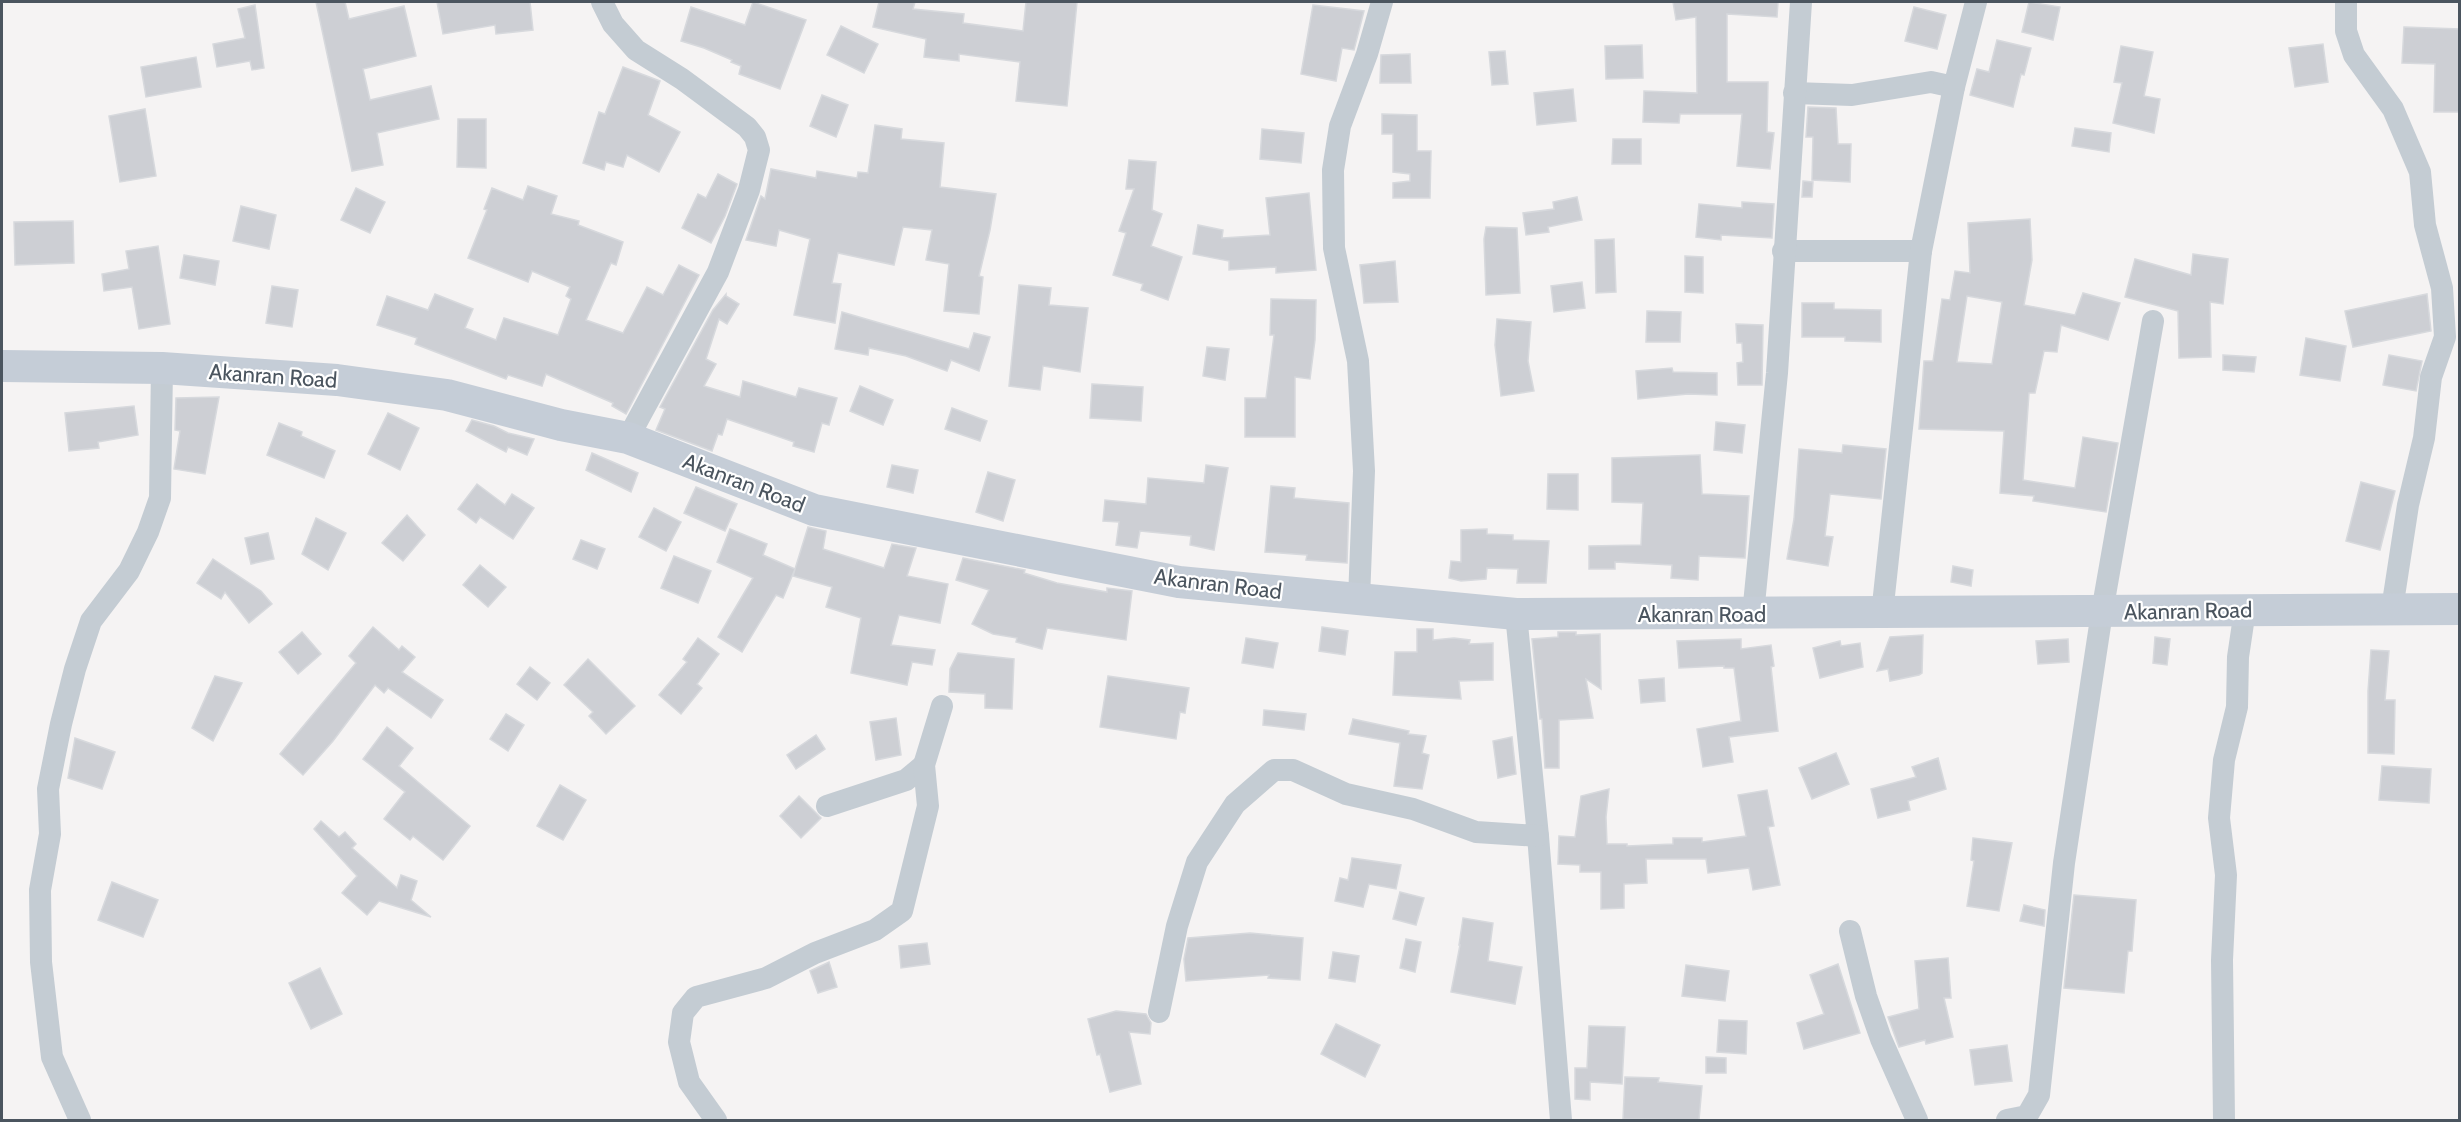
<svg xmlns="http://www.w3.org/2000/svg" width="2461" height="1122" font-family="Cabin,sans-serif">
<style>
.building{fill:#cdcfd4;stroke:#d7d9dd;stroke-width:1.5;fill-rule:evenodd}
.lines{fill:none;stroke-linecap:round;stroke-linejoin:round}
.street{stroke:#c4ccd3;stroke-width:22}
.secondary{stroke:#c5cdd7;stroke-width:32}
.labels{text-anchor:middle;dominant-baseline:central;stroke-width:4.5;stroke-linejoin:round;paint-order:stroke}
.street-label{font-size:22px;fill:#4b555f;stroke:#fff}
</style>
<rect width="100%" height="100%" fill="#f5f3f3"/>
<g class="building">
<polygon points="316,2 345,2 349,19 404,6 416,56 363,69 370,100 431,86 439,119 377,133 383,165 352,171"/>
<polygon points="437,2 530,2 533,30 496,34 495,25 443,34"/>
<polygon points="753,2 806,20 780,89 739,74 741,66 731,62 732,60 704,48 681,41 691,7 745,25"/>
<polygon points="879,2 915,2 913,9 964,14 963,23 1023,31 1026,2 1077,2 1067,106 1016,101 1020,62 959,54 959,61 924,57 926,39 873,27"/>
<polygon points="1673,2 1778,2 1777,17 1727,14 1727,82 1768,82 1767,132 1774,133 1770,169 1737,166 1742,114 1680,114 1679,123 1643,122 1644,91 1697,93 1696,17 1676,20"/>
<polygon points="2029,2 2060,7 2053,40 2022,32"/>
<polygon points="255,5 264,68 252,70 250,61 217,67 213,44 245,38 238,9"/>
<polygon points="1313,5 1364,11 1354,50 1342,48 1336,81 1301,74"/>
<polygon points="1914,7 1946,15 1937,49 1905,41"/>
<polygon points="841,26 878,44 864,73 827,55"/>
<polygon points="2404,27 2460,29 2460,112 2434,112 2435,64 2402,63"/>
<polygon points="1997,40 2031,48 2024,75 2021,74 2013,107 1970,95 1977,69 1989,72"/>
<polygon points="2323,44 2328,82 2295,87 2289,48"/>
<polygon points="1642,45 1643,78 1606,79 1605,46"/>
<polygon points="2121,46 2153,52 2144,96 2160,99 2154,133 2113,123 2122,83 2114,82"/>
<polygon points="1505,51 1508,84 1492,85 1489,52"/>
<polygon points="1410,54 1411,83 1380,83 1381,55"/>
<polygon points="196,57 201,87 146,97 141,67"/>
<polygon points="623,67 660,81 648,115 680,132 659,172 627,155 623,167 606,162 604,170 583,163 599,112 605,114"/>
<polygon points="1573,89 1576,121 1537,125 1534,93"/>
<polygon points="822,95 848,105 836,137 810,126"/>
<polygon points="1808,107 1836,108 1838,144 1851,144 1850,182 1812,180 1813,137 1806,137"/>
<polygon points="145,109 156,176 120,182 109,116"/>
<polygon points="1382,114 1417,115 1417,151 1431,151 1430,198 1393,198 1393,183 1410,181 1410,174 1393,172 1393,134 1382,134"/>
<polygon points="458,119 486,119 486,168 457,167"/>
<polygon points="875,125 902,129 901,139 944,143 940,187 996,194 990,230 979,276 983,277 979,314 944,311 949,264 926,260 932,230 903,227 894,265 838,253 832,283 841,284 835,323 794,315 810,239 779,230 776,246 746,240 761,196 765,199 771,169 816,178 817,171 857,178 858,172 868,173"/>
<polygon points="2075,128 2111,133 2109,152 2072,146"/>
<polygon points="1262,129 1304,133 1301,163 1260,159"/>
<polygon points="1613,139 1641,139 1641,164 1612,164"/>
<polygon points="1129,160 1156,162 1152,210 1162,214 1151,246 1182,257 1168,300 1141,290 1143,284 1113,275 1126,233 1119,231 1134,189 1126,189"/>
<polygon points="718,174 737,184 725,216 711,243 682,228 698,194 706,198"/>
<polygon points="1803,181 1813,182 1812,197 1802,197"/>
<polygon points="528,186 557,196 551,214 579,221 578,225 623,242 616,265 611,263 586,320 623,333 647,287 663,295 679,265 699,275 626,414 612,406 613,403 546,374 542,386 508,375 506,379 415,344 417,338 377,325 387,296 428,310 435,294 473,309 465,328 496,340 504,318 558,335 571,299 566,296 570,287 532,271 528,282 468,258 487,210 484,209 492,188 523,200"/>
<polygon points="356,188 385,202 370,233 341,220"/>
<polygon points="1309,193 1316,270 1276,273 1276,267 1229,270 1229,261 1193,254 1198,225 1223,230 1222,238 1270,235 1266,198"/>
<polygon points="1577,197 1582,220 1548,227 1549,232 1526,235 1523,213 1554,209 1553,202"/>
<polygon points="1742,202 1774,204 1772,238 1721,235 1721,240 1696,237 1699,204 1742,208"/>
<polygon points="241,206 276,215 269,249 233,241"/>
<path d="M2030,219L2032,260L2024,305L2075,315L2083,293L2120,303L2108,340L2061,325L2057,352L2044,351L2035,393H2029L2023,480L2075,488L2083,437L2118,443L2106,512L2033,501L2034,496L2000,493L2004,431L1919,429L1924,361H1933L1942,299L1950,300L1955,271L1970,273L1968,223ZM1967,296L2002,302L1992,364L1957,362Z"/>
<polygon points="73,221 74,263 15,265 14,222"/>
<polygon points="1486,227 1517,228 1520,293 1486,295 1484,239"/>
<polygon points="1614,239 1616,292 1596,293 1595,240"/>
<polygon points="158,246 170,324 139,329 132,287 104,291 102,274 129,269 126,251"/>
<polygon points="2193,254 2228,259 2223,304 2210,302 2211,357 2179,358 2178,311 2125,297 2135,259 2191,275"/>
<polygon points="184,255 219,261 215,285 180,278"/>
<polygon points="1685,256 1703,257 1703,293 1685,292"/>
<polygon points="1395,261 1398,302 1364,303 1360,265"/>
<polygon points="1582,282 1585,308 1554,312 1551,286"/>
<polygon points="1019,285 1051,288 1049,305 1088,308 1080,372 1043,366 1040,390 1009,386"/>
<polygon points="272,286 298,290 292,327 266,323"/>
<polygon points="726,294 726,296 739,304 727,324 719,319 706,359 716,364 704,386 740,397 743,381 796,397 799,388 837,398 829,425 822,423 814,452 793,446 794,442 727,419 722,435 718,434 712,451 656,430 665,409 660,407 713,310"/>
<polygon points="2427,294 2431,331 2353,347 2345,311"/>
<polygon points="1271,299 1316,300 1315,340 1310,379 1295,377 1295,437 1245,437 1245,398 1266,398 1274,335 1270,335"/>
<polygon points="1802,303 1834,303 1834,309 1881,310 1881,342 1845,341 1845,337 1802,337"/>
<polygon points="1647,311 1681,312 1680,342 1646,342"/>
<polygon points="842,312 969,349 974,333 990,337 979,371 951,360 947,371 906,356 869,348 868,355 835,349"/>
<polygon points="1497,319 1531,322 1528,361 1534,391 1501,396 1495,345"/>
<polygon points="1736,324 1763,325 1762,385 1738,385 1737,363 1743,362 1742,343 1737,343"/>
<polygon points="2306,338 2346,346 2340,381 2300,375"/>
<polygon points="1207,347 1229,349 1225,380 1203,376"/>
<polygon points="2223,355 2256,357 2254,372 2223,370"/>
<polygon points="2389,355 2422,361 2416,391 2383,385"/>
<polygon points="1672,368 1673,372 1717,373 1717,395 1688,394 1638,399 1636,371"/>
<polygon points="1092,384 1143,387 1141,421 1090,418"/>
<polygon points="860,386 893,400 883,425 850,411"/>
<polygon points="219,397 205,474 174,469 180,431 175,430 176,398"/>
<polygon points="134,406 138,435 98,442 99,448 69,451 65,413"/>
<polygon points="952,408 987,421 980,441 945,429"/>
<polygon points="388,413 419,428 400,470 368,454"/>
<polygon points="472,420 494,426 508,433 534,439 527,455 508,447 506,452 466,431"/>
<polygon points="1716,422 1745,425 1742,453 1714,450"/>
<polygon points="279,423 302,432 301,436 335,451 324,478 267,455"/>
<polygon points="1843,445 1886,449 1881,499 1830,494 1825,536 1833,537 1828,566 1787,559 1794,519 1799,449 1842,453"/>
<polygon points="592,453 638,473 631,492 586,470"/>
<polygon points="1700,455 1702,494 1749,496 1745,558 1699,556 1698,580 1671,578 1672,565 1615,562 1615,569 1589,569 1589,546 1641,545 1643,503 1612,502 1612,458"/>
<polygon points="892,465 918,470 913,493 887,487"/>
<polygon points="1206,465 1228,468 1214,550 1190,545 1191,536 1140,531 1137,548 1116,545 1119,522 1103,521 1105,500 1146,504 1148,478 1204,483"/>
<polygon points="988,472 1015,480 1003,521 976,512"/>
<polygon points="1548,474 1578,474 1578,510 1547,509"/>
<polygon points="2361,482 2395,491 2380,550 2346,541"/>
<polygon points="477,484 505,505 512,494 534,508 513,539 480,517 476,523 458,509"/>
<polygon points="1271,486 1295,488 1294,498 1349,503 1347,563 1306,560 1307,555 1265,552"/>
<polygon points="696,487 737,504 725,531 684,513"/>
<polygon points="654,508 681,522 666,551 639,537"/>
<polygon points="407,515 425,535 403,561 382,543"/>
<polygon points="316,518 346,533 328,570 302,554"/>
<polygon points="808,527 826,531 823,549 884,568 892,544 916,548 907,576 948,584 940,623 899,615 891,645 935,650 932,665 912,662 907,685 851,673 861,618 826,607 832,587 793,576 795,569 783,598 776,595 742,652 718,637 753,578 717,562 730,529 767,544 763,555 795,569"/>
<polygon points="1487,529 1487,534 1513,535 1513,540 1549,541 1546,583 1517,583 1518,569 1487,568 1486,579 1461,581 1449,578 1451,561 1461,562 1461,530"/>
<polygon points="268,533 274,559 251,564 245,538"/>
<polygon points="581,540 605,549 597,569 573,559"/>
<polygon points="674,556 711,571 698,603 661,588"/>
<polygon points="963,558 1025,570 1024,573 1057,583 1107,592 1107,588 1132,591 1126,640 1047,628 1042,649 1016,642 1017,638 993,634 972,624 989,590 956,580"/>
<polygon points="213,559 261,591 272,604 249,623 225,592 221,599 197,583"/>
<polygon points="480,565 506,587 488,607 463,585"/>
<polygon points="1953,566 1973,570 1971,586 1951,582"/>
<polygon points="373,627 399,650 402,646 415,657 402,672 443,700 431,718 388,688 384,693 375,685 333,741 303,775 280,754 356,663 349,656"/>
<polygon points="1322,627 1348,631 1345,655 1319,651"/>
<polygon points="1417,629 1433,629 1433,640 1454,638 1470,640 1469,644 1493,643 1493,680 1459,681 1461,699 1393,695 1395,652 1417,652"/>
<polygon points="302,632 321,654 298,674 279,652"/>
<polygon points="1558,632 1576,632 1576,635 1600,634 1601,689 1586,679 1593,718 1559,720 1559,768 1545,768 1542,719 1540,719 1532,639 1558,637"/>
<polygon points="1923,635 1922,673 1919,675 1890,681 1888,669 1877,671 1890,637"/>
<polygon points="2155,637 2170,639 2167,665 2153,663"/>
<polygon points="698,638 719,654 697,684 702,688 681,714 659,695 687,662 683,659"/>
<polygon points="1246,638 1278,643 1273,668 1242,663"/>
<polygon points="1741,639 1741,649 1771,645 1774,666 1771,667 1778,731 1729,737 1733,762 1703,767 1697,729 1741,721 1734,668 1724,668 1724,666 1679,668 1677,641"/>
<polygon points="2068,639 2069,662 2038,664 2036,641"/>
<polygon points="1840,641 1841,646 1860,643 1863,667 1820,678 1813,648"/>
<polygon points="2371,650 2389,651 2385,700 2395,700 2394,754 2368,753 2368,691"/>
<polygon points="958,653 1014,659 1012,709 985,708 985,694 949,692 950,669"/>
<polygon points="588,659 635,706 606,734 589,716 593,712 564,685"/>
<polygon points="530,667 550,683 537,700 517,684"/>
<polygon points="215,676 242,683 213,741 192,728"/>
<polygon points="1108,676 1189,688 1185,713 1180,712 1176,739 1100,727"/>
<polygon points="1664,678 1665,701 1641,703 1639,680"/>
<polygon points="1264,710 1306,714 1304,730 1263,725"/>
<polygon points="506,714 524,725 508,751 490,739"/>
<polygon points="896,718 901,755 876,760 870,722"/>
<polygon points="1353,719 1409,731 1408,734 1426,736 1422,753 1429,755 1422,789 1394,786 1400,743 1349,734"/>
<polygon points="387,727 413,748 399,766 470,826 443,860 413,836 410,840 384,819 405,792 363,759"/>
<polygon points="816,735 825,749 796,769 787,755"/>
<polygon points="1512,737 1516,774 1498,778 1493,741"/>
<polygon points="75,738 115,752 102,789 68,778"/>
<polygon points="1836,753 1849,784 1812,799 1799,768"/>
<polygon points="1938,758 1946,789 1908,801 1910,810 1878,818 1871,789 1916,777 1912,767"/>
<polygon points="2382,766 2431,769 2429,803 2379,800"/>
<polygon points="560,785 586,800 563,840 537,826"/>
<polygon points="1609,789 1606,817 1607,844 1627,844 1627,846 1673,844 1673,838 1702,838 1702,842 1746,836 1738,795 1767,790 1774,826 1768,827 1780,885 1753,890 1749,868 1708,873 1706,859 1646,859 1647,883 1624,884 1624,908 1601,909 1601,872 1580,872 1580,865 1558,864 1559,836 1575,837 1581,796"/>
<polygon points="799,796 821,818 801,838 780,816"/>
<polygon points="321,821 339,837 345,832 356,844 352,848 397,888 401,875 417,881 411,900 431,917 379,901 367,915 342,893 357,876 314,829"/>
<polygon points="1973,838 2012,843 1999,911 1967,906 1974,861 1971,860"/>
<polygon points="1352,858 1401,865 1396,889 1369,884 1363,907 1335,901 1340,878 1348,880"/>
<polygon points="112,882 158,900 143,937 98,920"/>
<polygon points="1400,892 1424,898 1416,925 1393,919"/>
<polygon points="2074,895 2136,900 2132,951 2128,951 2124,993 2064,988"/>
<polygon points="2024,905 2045,910 2044,926 2020,921"/>
<polygon points="1463,918 1493,923 1488,961 1522,967 1515,1004 1451,992 1460,945 1459,945"/>
<polygon points="1250,933 1303,938 1300,980 1268,978 1269,975 1186,981 1184,959 1188,938"/>
<polygon points="1406,939 1421,942 1415,972 1400,968"/>
<polygon points="927,943 930,964 901,968 899,946"/>
<polygon points="1333,952 1359,956 1355,982 1329,978"/>
<polygon points="1948,958 1951,998 1944,998 1953,1037 1926,1044 1925,1040 1899,1047 1888,1017 1919,1009 1915,961"/>
<polygon points="829,962 837,987 818,993 810,971"/>
<polygon points="1838,964 1860,1033 1804,1049 1797,1023 1824,1014 1810,975"/>
<polygon points="1686,965 1729,971 1725,1001 1682,996"/>
<polygon points="320,968 342,1014 311,1029 289,983"/>
<polygon points="1116,1011 1146,1014 1151,1023 1150,1034 1129,1032 1141,1084 1110,1092 1100,1054 1097,1055 1088,1019"/>
<polygon points="1719,1020 1747,1021 1746,1054 1717,1052"/>
<polygon points="1336,1024 1380,1045 1365,1077 1321,1054"/>
<polygon points="1589,1026 1625,1027 1622,1084 1590,1082 1590,1100 1575,1099 1575,1068 1587,1068"/>
<polygon points="2007,1045 2012,1081 1975,1085 1970,1050"/>
<polygon points="1706,1057 1726,1058 1726,1073 1706,1073"/>
<polygon points="1625,1077 1659,1078 1658,1082 1702,1086 1699,1120 1623,1119"/>
</g>
<g class="lines">
<g class="street">
<polyline points="602,2 613,24 636,50 682,79 747,127 755,137 759,150 749,190 718,272 628,438"/>
<polyline points="2346,2 2346,31 2354,55 2393,109 2420,172 2425,225 2442,288 2445,337 2431,377 2424,438 2408,505 2392,609"/>
<polyline points="1794,93 1852,95 1931,82 1954,87"/>
<polyline points="1783,251 1921,251"/>
<polyline points="1359,599 1364,471 1358,361 1334,248 1333,170 1340,126 1367,54 1382,2"/>
<polyline points="1516,614 1538,836 1561,1120"/>
<polyline points="1753,614 1777,373 1801,2"/>
<polyline points="1882,614 1921,251 1954,87 1976,2"/>
<polyline points="827,806 906,780 924,765"/>
<polyline points="1850,931 1866,996 1881,1039 1917,1120"/>
<polyline points="1159,1012 1177,926 1197,862 1235,804 1274,770 1293,770 1346,794 1413,809 1476,832 1538,836"/>
<polyline points="80,1120 52,1057 41,962 40,890 50,834 48,789 61,724 75,669 91,621 129,571 148,532 160,498 162,368"/>
<polyline points="716,1120 689,1082 679,1042 683,1013 696,997 766,978 815,953 875,930 902,911 928,806 924,765 942,706"/>
<polyline points="2007,1120 2027,1116 2039,1095 2064,863 2102,612 2153,321"/>
<polyline points="2224,1120 2222,960 2226,875 2219,818 2224,760 2237,707 2238,657 2245,610"/>
</g>
<polyline class="secondary" points="2,366 162,368 337,380 447,395 561,425 628,438 814,510 1179,582 1516,614 2460,609"/>
</g>
<g class="labels">
<g class="street-label">
<text transform="translate(273 376) rotate(4)">Akanran Road</text>
<text transform="translate(744 483) rotate(21)">Akanran Road</text>
<text transform="translate(1218 584) rotate(7)">Akanran Road</text>
<text transform="translate(2188 611) rotate(-1)">Akanran Road</text>
<text x="1702" y="614">Akanran Road</text>
</g>
</g>
<rect width="2461" height="1122" fill="none" stroke="#4b555f" stroke-width="6"/>
</svg>
